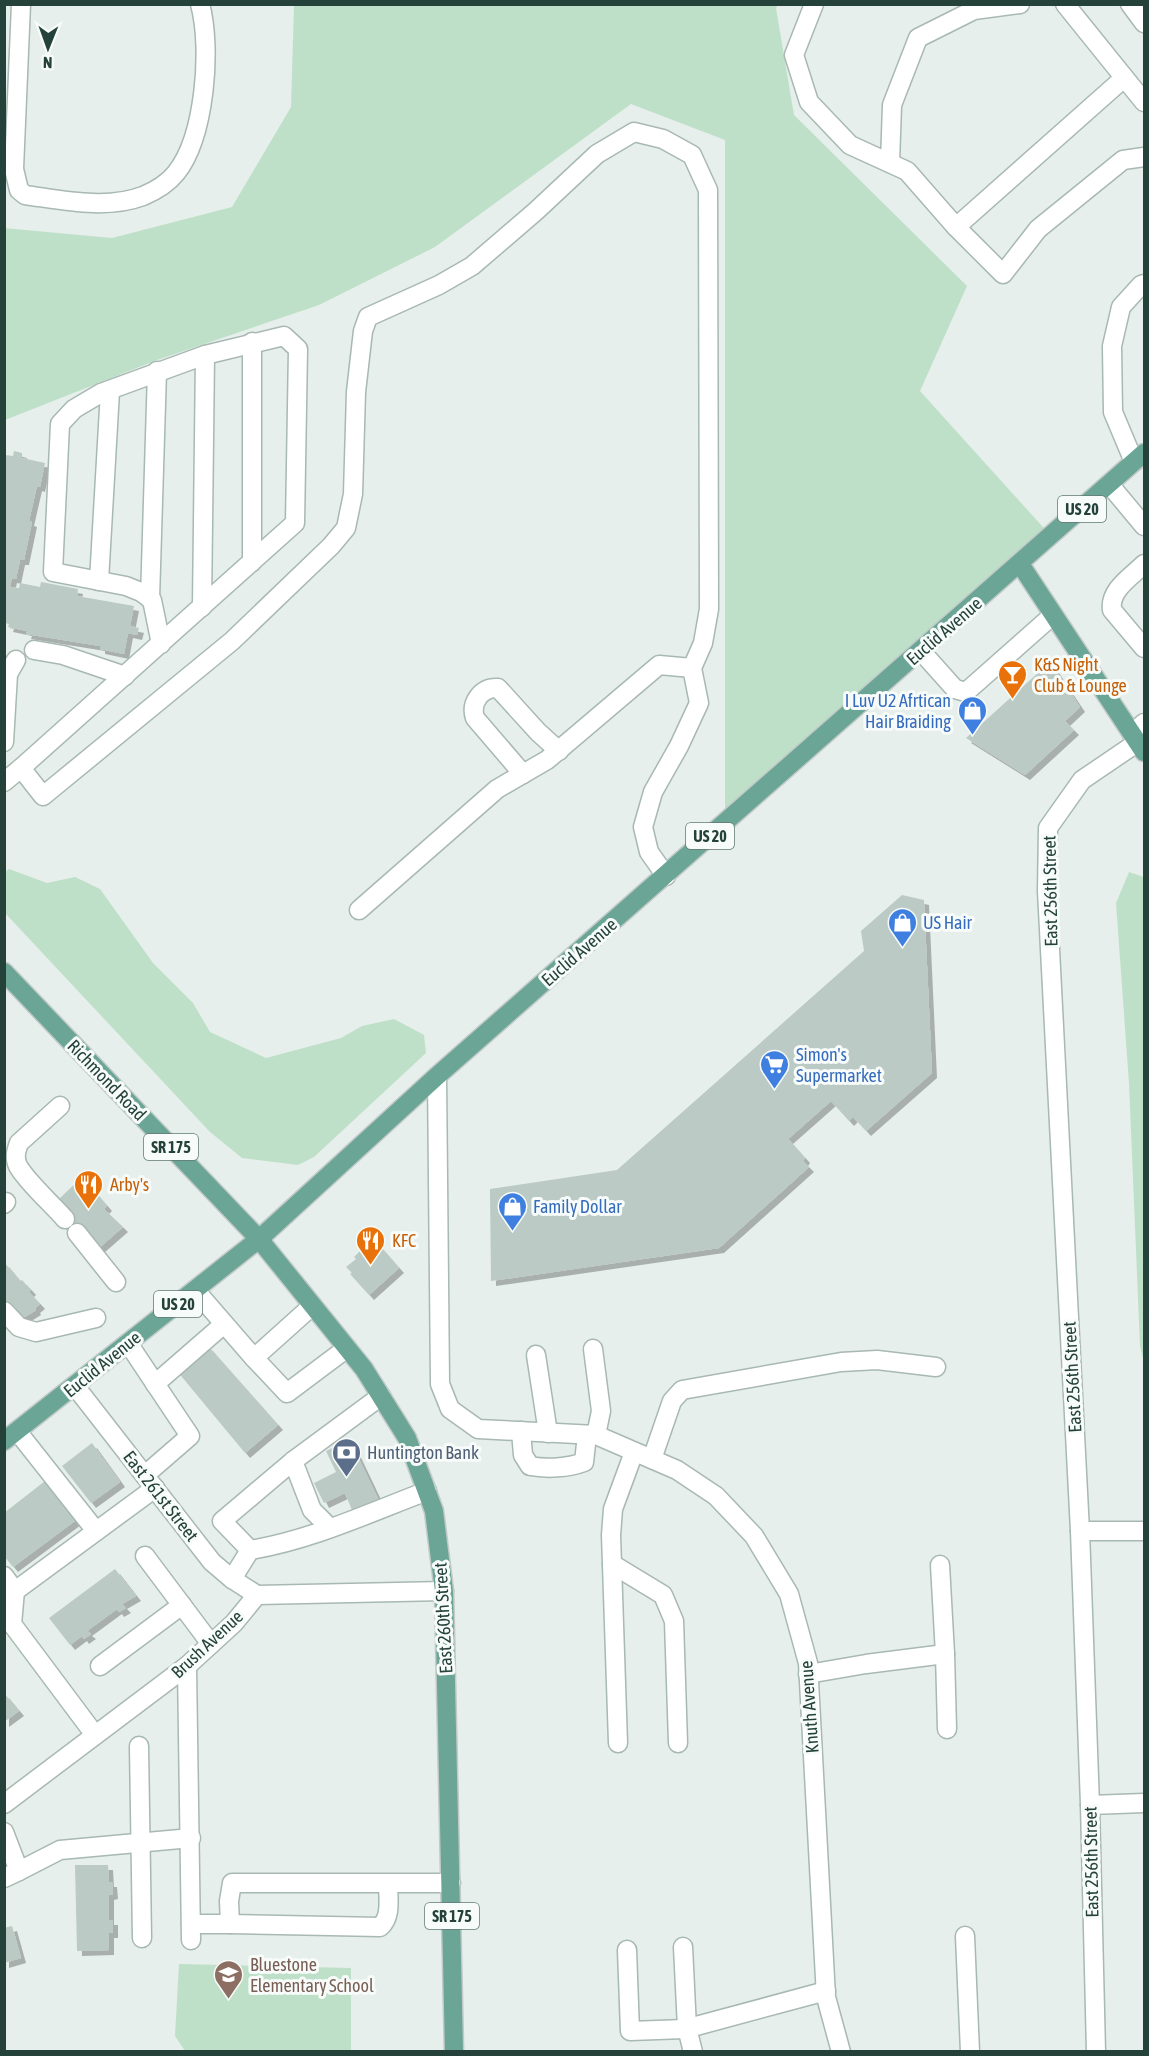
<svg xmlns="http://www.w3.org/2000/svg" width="1149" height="2056" font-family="'Asap Condensed',sans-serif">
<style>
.green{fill:#bfe0c8}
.building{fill:#bbcac4;filter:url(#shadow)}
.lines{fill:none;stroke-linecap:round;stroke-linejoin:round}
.minor-casing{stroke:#a8b8b2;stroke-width:21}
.major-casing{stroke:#c2cac8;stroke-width:21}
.minor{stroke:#fff;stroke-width:18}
.major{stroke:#6aa596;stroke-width:18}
.labels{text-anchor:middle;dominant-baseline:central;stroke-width:6;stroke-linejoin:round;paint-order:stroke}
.shield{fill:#f7fbf9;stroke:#637a73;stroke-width:1.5}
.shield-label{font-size:16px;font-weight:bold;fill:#24423a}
.street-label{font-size:18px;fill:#24423a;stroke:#f7fbf9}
.food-label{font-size:18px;fill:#c56008;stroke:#f7fbf9;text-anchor:start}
.shop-label{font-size:18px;fill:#366cbe;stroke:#f7fbf9;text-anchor:start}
.service-label{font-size:18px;fill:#4e5e75;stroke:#f7fbf9;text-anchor:start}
.education-label{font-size:18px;fill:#785e54;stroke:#f7fbf9;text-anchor:start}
</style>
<defs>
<filter id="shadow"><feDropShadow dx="5" dy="5" stdDeviation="0" flood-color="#0004"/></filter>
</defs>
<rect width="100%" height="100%" fill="#e6efeb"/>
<g class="green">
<polygon points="294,5 778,5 776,8 794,115 967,286 920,391 1051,536 725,823 725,140 631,104 435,247 319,305 157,360 5,420 4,228 112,238 232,207 291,107"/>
<polygon points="9,869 47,883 75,877 100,889 153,963 193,1003 210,1032 266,1058 341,1038 362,1026 394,1019 424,1035 426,1053 314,1157 298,1165 242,1158 210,1132 5,913 5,872"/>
<polygon points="1129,872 1144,877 1144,1362 1140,1346 1129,1083 1116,903"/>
<polygon points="179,1964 351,1968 351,2051 185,2051 175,2036"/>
</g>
<g class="building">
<polygon points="14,451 22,453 22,458 45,463 40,487 37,486 29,521 32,522 24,560 20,560 16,579 12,578 10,587 19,588 20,583 40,587 41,582 78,589 77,596 134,606 130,626 139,628 137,635 128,633 124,654 100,649 100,646 26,634 27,631 8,627 9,624 5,623 5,455 13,456"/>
<polygon points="1050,662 1080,707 1065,721 1074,730 1025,775 966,738"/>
<polygon points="902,895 924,900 932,1073 866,1131 853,1117 849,1121 831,1101 788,1139 805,1158 803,1161 809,1167 719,1248 491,1281 490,1189 617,1170 864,951 861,931"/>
<polygon points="82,1177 107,1206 104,1209 123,1227 99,1248 91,1239 93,1237 84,1227 73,1237 60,1223 72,1214 60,1198"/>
<polygon points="378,1244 399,1268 369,1295 350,1274 352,1273 346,1267 356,1259 354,1257 360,1251 366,1249 369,1251"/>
<polygon points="4,1262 20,1281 22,1280 31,1290 29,1292 40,1304 35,1308 36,1310 20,1320 4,1305"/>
<polygon points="207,1345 278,1425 245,1453 177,1371"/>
<polygon points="350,1440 380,1503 354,1515 345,1493 324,1503 314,1483 336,1472 326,1451"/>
<polygon points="92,1443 120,1482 91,1503 62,1466"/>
<polygon points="45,1481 76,1520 13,1567 4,1556 4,1513"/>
<polygon points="115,1569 136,1596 122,1604 126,1608 119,1612 117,1609 87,1631 91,1634 84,1639 82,1636 70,1645 49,1618"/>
<polygon points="4,1693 19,1711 4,1722"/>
<polygon points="75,1865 108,1865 109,1882 112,1882 113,1894 109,1895 109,1920 113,1920 113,1933 109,1933 109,1950 77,1951"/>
<polygon points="12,1926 21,1958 4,1963 4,1928"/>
</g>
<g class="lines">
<defs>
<g id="minor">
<path d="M21,4L14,169L19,190L25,195C62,200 106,210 143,196C155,191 168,183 176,173C205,137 212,48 200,4"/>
<polyline points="814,4 794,55 809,102 850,145 907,171 956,227 1003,274 1038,229 1123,160 1144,157"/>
<polyline points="1065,4 1144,102"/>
<polyline points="1130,4 1144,23"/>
<polyline points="890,163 892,105 918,38 974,10 1020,4"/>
<polyline points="956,227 1124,78"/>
<polyline points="252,342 252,562"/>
<polyline points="1134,462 1113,412 1112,346 1121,307 1141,285 1144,284"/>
<polyline points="1109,484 1144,526"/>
<path d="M1144,564C1131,577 1109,590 1112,610L1144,648"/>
<polyline points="99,581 110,391"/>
<polyline points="150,599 157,371"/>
<polyline points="202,607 205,355"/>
<polyline points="34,650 63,655 125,676"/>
<polyline points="921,651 955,689 966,692 1053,615"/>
<polyline points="1132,734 1144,723"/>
<polyline points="4,742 8,674 16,660"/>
<polyline points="21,768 295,523 298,349 284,336 205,355 101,393 74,409 60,424 53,572 126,586 141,592 152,600 161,644"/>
<path d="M523,774L475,718C470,703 481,687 498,688L538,732L559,751"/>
<polyline points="4,782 21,768 43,796 232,641 331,546 346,528 353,494 356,392 363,331 368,317 439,285 472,266 536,211 597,154 634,132 663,139 692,155 708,190 709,609 703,643 692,668 699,703 679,746 653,792 643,827 649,852 666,876"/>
<polyline points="359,910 497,789 547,760 659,665 692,668"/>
<polyline points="437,1076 440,1384 450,1409 478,1429 596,1435 677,1470 716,1496 754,1536 789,1594 808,1663 826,1997 841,2052"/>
<path d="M60,1106L19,1143C16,1151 14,1158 18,1166C27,1182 52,1204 65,1219"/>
<polyline points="4,1204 6,1202"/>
<polyline points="77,1233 116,1282"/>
<polyline points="195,1290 254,1358 312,1306"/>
<polyline points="4,1311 19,1327 36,1332 96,1318"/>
<polyline points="128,1343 190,1436 145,1475"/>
<polyline points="593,1349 601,1411 596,1435"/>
<polyline points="536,1355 548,1433"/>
<polyline points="254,1358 287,1393 347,1348"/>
<polyline points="155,1384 224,1324"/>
<polyline points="75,1386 212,1562 232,1579 257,1595"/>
<path d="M381,1396L293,1461L222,1521L250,1550C311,1540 369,1513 427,1491"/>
<polyline points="17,1431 96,1531"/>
<path d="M521,1431L523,1455L530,1466C547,1469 568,1468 584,1462L587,1435"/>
<polyline points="652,1459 672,1401 682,1390 841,1362 877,1360 936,1367"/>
<polyline points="293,1461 312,1510 330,1528"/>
<polyline points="1080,1531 1144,1531"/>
<polyline points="145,1556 211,1644"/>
<polyline points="612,1564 663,1595 674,1621 678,1743"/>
<polyline points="940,1565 945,1654"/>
<polyline points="4,1576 15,1591 12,1624 95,1735"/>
<polyline points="232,1579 250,1550"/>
<polyline points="15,1591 155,1488"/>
<polyline points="100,1666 182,1605"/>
<polyline points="187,1666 191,1940"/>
<polyline points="808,1674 866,1664 945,1654 947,1729"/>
<polyline points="618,1743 611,1535 613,1509 634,1452"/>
<polyline points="139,1746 142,1938"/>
<polyline points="4,1804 187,1666 234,1623 257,1595 444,1591"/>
<polyline points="1090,1805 1144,1803"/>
<polyline points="4,1832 19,1871 4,1878"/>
<polyline points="19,1871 60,1850 191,1838"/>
<path d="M388,1883C388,1898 392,1917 380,1927L230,1924L229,1901L232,1883H451"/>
<polyline points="191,1924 230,1924"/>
<polyline points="965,1936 970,2052"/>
<polyline points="683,1947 687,2028 693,2052"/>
<polyline points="627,1950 630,2031 685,2029 826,1991"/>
<polyline points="1096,2052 1090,1805 1080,1531 1047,891 1048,828 1082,780 1138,742"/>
</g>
<g id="major">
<polyline points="1020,564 1144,752"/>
<polyline points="4,972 259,1239 364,1369 407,1438 434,1511 444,1591 454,2052"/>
<polyline points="4,1441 259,1239 437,1076 1144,453"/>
</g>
</defs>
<use href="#minor" class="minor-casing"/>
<use href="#major" class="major-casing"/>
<use href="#minor" class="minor"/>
<use href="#major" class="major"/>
</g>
<defs>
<symbol id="bar-pin" viewBox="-11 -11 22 30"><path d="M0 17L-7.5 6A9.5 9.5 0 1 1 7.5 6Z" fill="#e8710a" stroke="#f7fbf9"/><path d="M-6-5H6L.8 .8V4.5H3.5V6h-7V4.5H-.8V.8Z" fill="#fff"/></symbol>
<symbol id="shop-pin" viewBox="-11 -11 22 30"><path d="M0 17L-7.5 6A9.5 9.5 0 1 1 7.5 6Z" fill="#3f7fe0" stroke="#f7fbf9"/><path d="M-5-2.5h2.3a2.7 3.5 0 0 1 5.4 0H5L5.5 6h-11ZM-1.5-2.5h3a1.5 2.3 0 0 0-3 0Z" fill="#fff"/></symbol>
<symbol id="supermarket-pin" viewBox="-11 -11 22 30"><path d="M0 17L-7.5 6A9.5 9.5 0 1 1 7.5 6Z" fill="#3f7fe0" stroke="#f7fbf9"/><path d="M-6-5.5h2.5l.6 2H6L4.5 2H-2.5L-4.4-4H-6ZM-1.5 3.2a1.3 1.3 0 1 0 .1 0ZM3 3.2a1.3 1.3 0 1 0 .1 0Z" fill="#fff"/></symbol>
<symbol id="restaurant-pin" viewBox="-11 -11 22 30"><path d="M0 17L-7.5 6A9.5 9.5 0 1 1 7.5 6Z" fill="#e8710a" stroke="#f7fbf9"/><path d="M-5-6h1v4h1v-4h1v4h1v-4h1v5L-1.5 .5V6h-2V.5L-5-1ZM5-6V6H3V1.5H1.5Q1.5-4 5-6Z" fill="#fff"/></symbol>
<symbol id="bank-pin" viewBox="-11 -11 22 30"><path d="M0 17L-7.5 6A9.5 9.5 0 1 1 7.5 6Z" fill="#5c6f8a" stroke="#f7fbf9"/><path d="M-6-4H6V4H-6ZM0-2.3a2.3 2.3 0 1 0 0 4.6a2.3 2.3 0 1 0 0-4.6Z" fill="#fff"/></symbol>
<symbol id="school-pin" viewBox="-11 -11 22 30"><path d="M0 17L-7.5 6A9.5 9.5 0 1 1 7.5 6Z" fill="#8d6e63" stroke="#f7fbf9"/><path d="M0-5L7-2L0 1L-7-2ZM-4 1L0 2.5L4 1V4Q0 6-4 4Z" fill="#fff"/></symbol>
</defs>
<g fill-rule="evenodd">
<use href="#bar-pin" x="996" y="658" width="33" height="45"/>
<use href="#shop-pin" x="956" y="694" width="33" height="45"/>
<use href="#shop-pin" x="886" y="906" width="33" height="45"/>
<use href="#supermarket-pin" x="758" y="1048" width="33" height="45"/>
<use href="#restaurant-pin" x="72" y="1168" width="33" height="45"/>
<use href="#shop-pin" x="496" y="1190" width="33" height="45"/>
<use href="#restaurant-pin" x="354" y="1224" width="33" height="45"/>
<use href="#bank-pin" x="330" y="1436" width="33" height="45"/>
<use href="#school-pin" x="212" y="1958" width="33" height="45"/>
</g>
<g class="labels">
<g class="shield">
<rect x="1058" y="496" width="48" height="26" rx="4.5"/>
<rect x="686" y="823" width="48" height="26" rx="4.5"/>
<rect x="144" y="1134" width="54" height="26" rx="4.5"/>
<rect x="154" y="1291" width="48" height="26" rx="4.5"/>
<rect x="425" y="1903" width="54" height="26" rx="4.5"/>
</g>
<g class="shield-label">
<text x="1082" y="509">US 20</text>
<text x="710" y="836">US 20</text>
<text x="171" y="1147">SR 175</text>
<text x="178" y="1304">US 20</text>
<text x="452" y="1916">SR 175</text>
</g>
<g class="street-label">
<text transform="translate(944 631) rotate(-41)">Euclid Avenue</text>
<text transform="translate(1050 891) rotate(-91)">East 256th Street</text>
<text transform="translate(579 952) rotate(-41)">Euclid Avenue</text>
<text transform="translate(107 1080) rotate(46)">Richmond Road</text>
<text transform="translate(102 1364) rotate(-39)">Euclid Avenue</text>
<text transform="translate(1072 1377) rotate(-93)">East 256th Street</text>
<text transform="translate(161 1496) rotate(52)">East 261st Street</text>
<text transform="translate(443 1618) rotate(-93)">East 260th Street</text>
<text transform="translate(207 1644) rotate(-43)">Brush Avenue</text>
<text transform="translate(809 1707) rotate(-94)">Knuth Avenue</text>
<text transform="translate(1091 1862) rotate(-91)">East 256th Street</text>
</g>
<g class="food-label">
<text x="1034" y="664">K&amp;S Night<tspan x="1034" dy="21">Club &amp; Lounge</tspan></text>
<text x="110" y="1184">Arby's</text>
<text x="392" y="1240">KFC</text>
</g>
<g class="shop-label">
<text x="951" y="700" text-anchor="end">I Luv U2 Afrtican<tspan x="951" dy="21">Hair Braiding</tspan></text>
<text x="923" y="922">US Hair</text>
<text x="796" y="1054">Simon's<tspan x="796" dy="21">Supermarket</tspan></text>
<text x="533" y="1206">Family Dollar</text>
</g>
<g class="service-label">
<text x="367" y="1452">Huntington Bank</text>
</g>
<g class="education-label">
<text x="250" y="1964">Bluestone<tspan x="250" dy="21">Elementary School</tspan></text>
</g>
</g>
<rect width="1149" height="2056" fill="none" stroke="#24423a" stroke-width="12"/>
<g transform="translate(48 48) rotate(181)" stroke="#f7fbf9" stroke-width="4.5" paint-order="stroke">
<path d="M0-4.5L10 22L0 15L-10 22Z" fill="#24423a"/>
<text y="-9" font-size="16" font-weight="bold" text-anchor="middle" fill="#24423a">N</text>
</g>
</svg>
